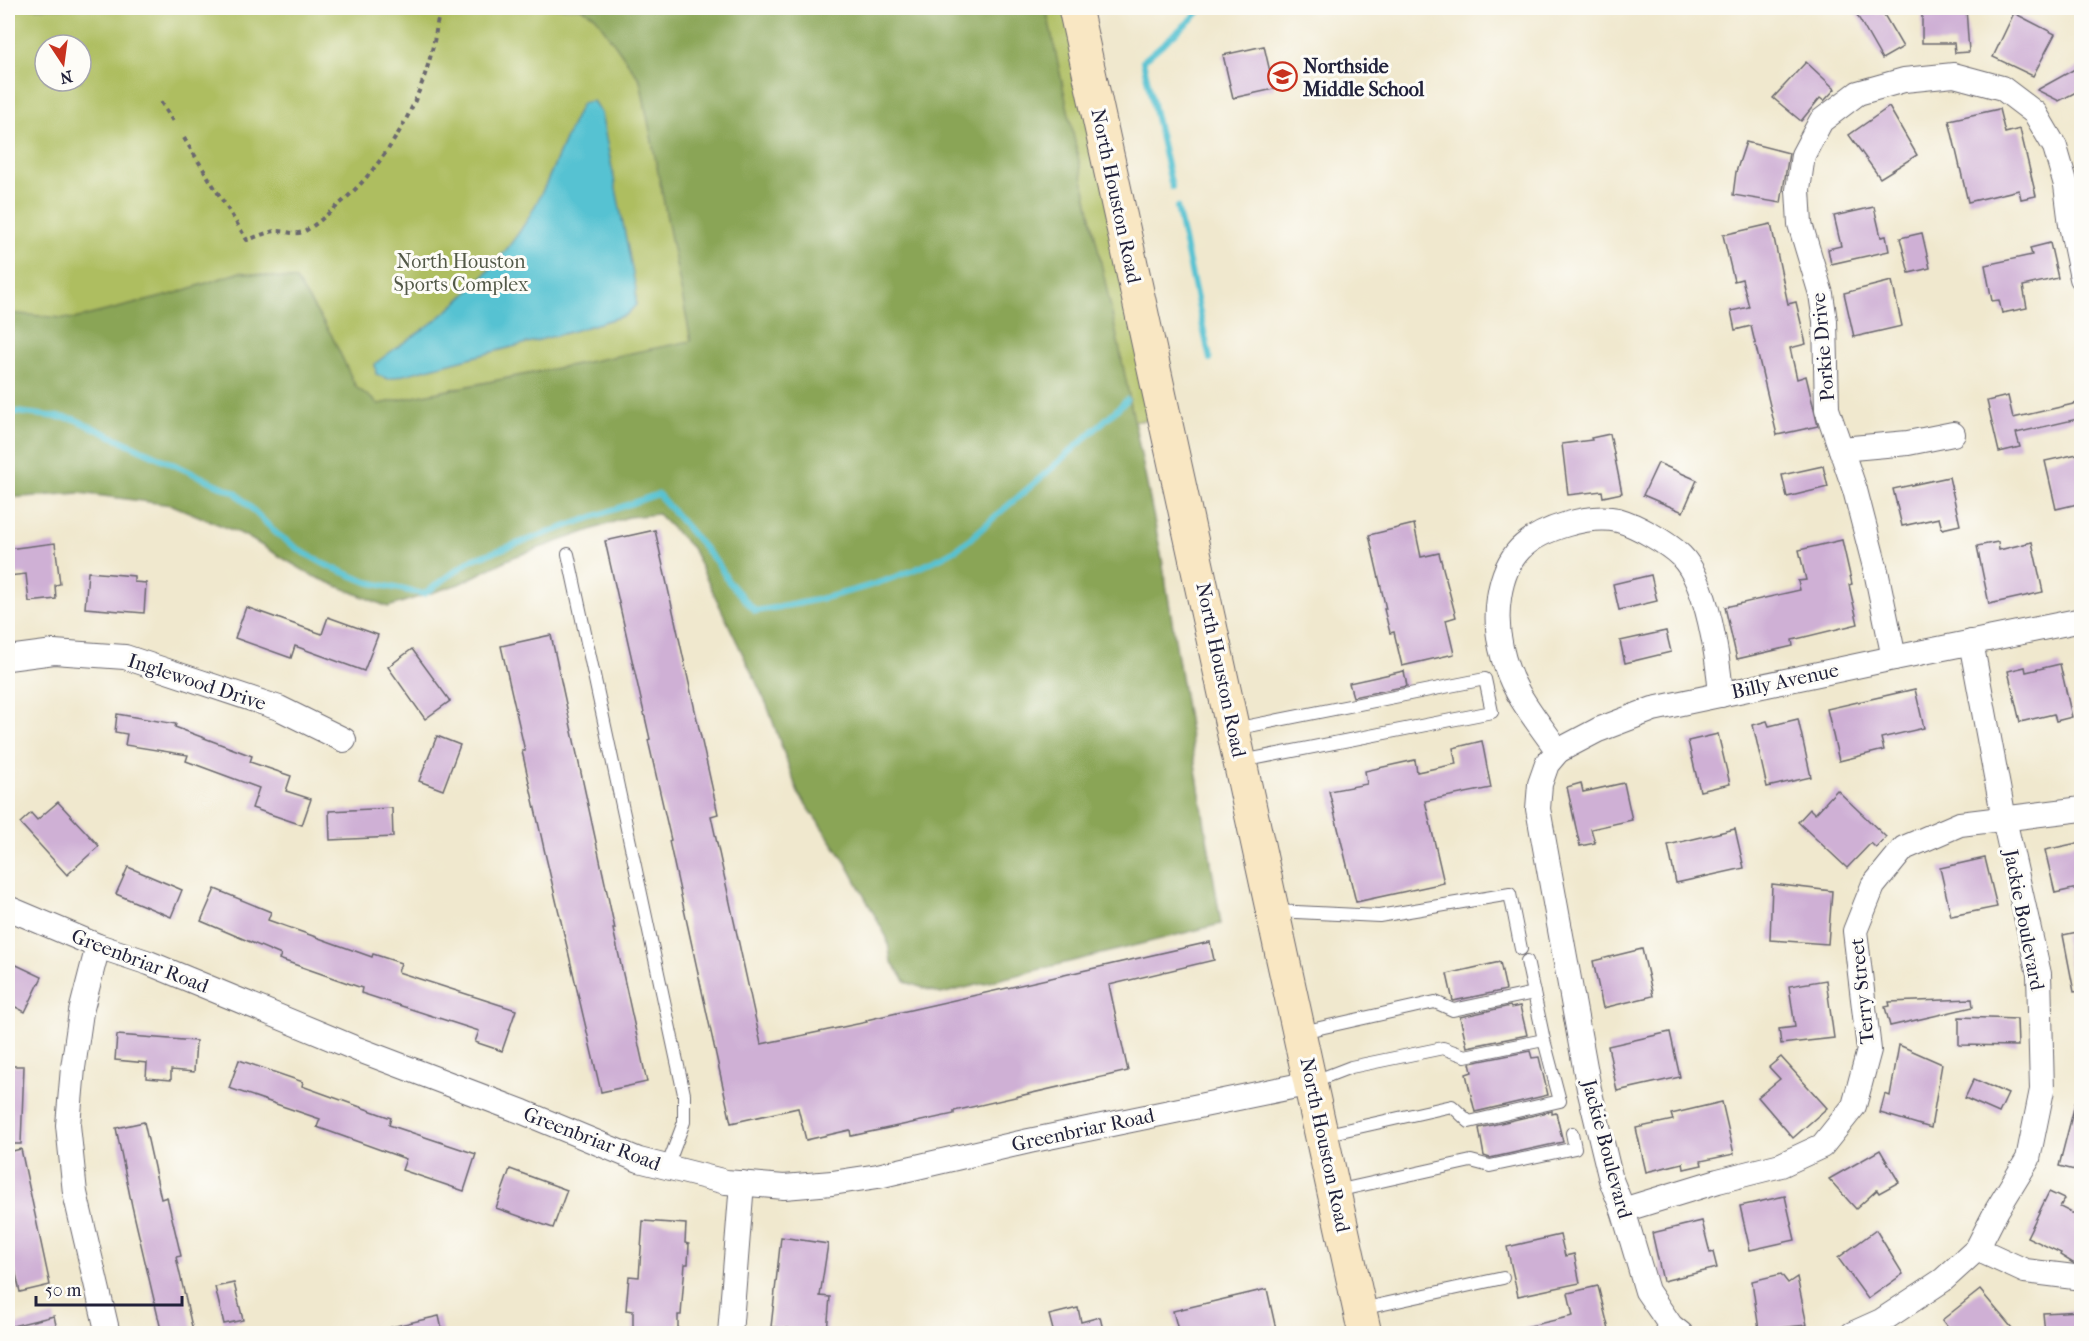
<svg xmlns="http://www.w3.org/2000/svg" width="2089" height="1341" font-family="'IM FELL French Canon',serif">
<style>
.green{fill:#aebe61;stroke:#68704e;stroke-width:1.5;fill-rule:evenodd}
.forest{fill:#8aa557;stroke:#566449;stroke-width:1.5}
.water{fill:#57c2d2;stroke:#3c7286;stroke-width:1.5}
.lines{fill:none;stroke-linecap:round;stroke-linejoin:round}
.stream{stroke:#57c2d2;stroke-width:6}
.building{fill:#cfb0d5}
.lane-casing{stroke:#6a676e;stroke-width:14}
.street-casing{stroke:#6a676e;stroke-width:26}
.secondary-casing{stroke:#6a676e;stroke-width:35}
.path{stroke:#6a676e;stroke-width:4;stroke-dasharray:4.5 4.5;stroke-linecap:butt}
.lane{stroke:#fff;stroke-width:12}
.street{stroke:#fff;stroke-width:24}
.secondary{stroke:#f9e7c3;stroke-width:33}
.labels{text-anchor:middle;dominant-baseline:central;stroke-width:6;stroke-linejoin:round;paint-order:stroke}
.poi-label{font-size:20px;font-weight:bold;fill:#22223b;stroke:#fdfcf7;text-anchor:start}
.street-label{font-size:20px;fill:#22223b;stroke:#fdfcf7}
.park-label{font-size:20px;fill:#535948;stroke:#fdfcf7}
</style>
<rect width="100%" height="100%" fill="#fdfcf7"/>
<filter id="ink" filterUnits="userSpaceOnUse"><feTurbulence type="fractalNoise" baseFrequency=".0167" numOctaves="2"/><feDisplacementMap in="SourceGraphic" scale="12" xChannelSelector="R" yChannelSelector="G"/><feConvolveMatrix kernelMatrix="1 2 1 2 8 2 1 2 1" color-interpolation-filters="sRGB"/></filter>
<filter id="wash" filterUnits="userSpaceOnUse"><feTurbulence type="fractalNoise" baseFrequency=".008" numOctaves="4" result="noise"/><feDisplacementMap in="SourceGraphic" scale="24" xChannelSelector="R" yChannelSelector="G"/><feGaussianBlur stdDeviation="1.35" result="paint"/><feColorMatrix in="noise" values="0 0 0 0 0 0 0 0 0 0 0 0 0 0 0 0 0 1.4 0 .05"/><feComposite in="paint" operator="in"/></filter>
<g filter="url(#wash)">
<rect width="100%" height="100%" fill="#f0e8ce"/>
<path class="green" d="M8,8H1075L1165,419L725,451L8,450ZM45,45H81V81H45Z"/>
<polygon class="forest" points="581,8 1046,8 1119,346 1162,559 1221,924 941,994 906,982 891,961 887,938 845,861 798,793 767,705 692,548 658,514 628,517 511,558 459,584 388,607 313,576 244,535 172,505 80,493 8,498 8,313 74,319 170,295 240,272 296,280 331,334 356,387 379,404 691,341 640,80 595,16"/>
<path class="water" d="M593,101L601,113L636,289V305L626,315L570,332L388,379L376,374L375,364C396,346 421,333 442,315C469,294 501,259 520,231C547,191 560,146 582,103Z"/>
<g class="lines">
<g class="stream">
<polyline points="1172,187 1143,61 1193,18 1202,8"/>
<polyline points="1177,207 1210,359"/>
<path d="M8,411L74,419L236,493L277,534L301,551L326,565L367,582L424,594L471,560L658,494L719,565L728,581L755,611C818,602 899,582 955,550C972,539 988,522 1004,509C1046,474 1087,437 1127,400"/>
</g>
</g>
<g id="blocks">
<g class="building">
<polygon points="1853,8 1873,8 1877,14 1882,11 1903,47 1882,59"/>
<polygon points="1922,8 1966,8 1969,52 1955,53 1954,43 1922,43"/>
<polygon points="2014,13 2055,34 2033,76 1993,57"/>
<polygon points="1264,46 1274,89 1233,98 1223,55"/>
<polygon points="1806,62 1835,89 1824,101 1820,98 1801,121 1773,98"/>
<polygon points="2082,65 2082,89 2059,101 2037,90"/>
<polygon points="1889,107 1917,155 1880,178 1849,135"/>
<polygon points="1999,109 2005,133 2020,129 2036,196 2021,199 2019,190 1968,202 1949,120"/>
<polygon points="1746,142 1789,153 1781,203 1733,195 1736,172"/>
<polygon points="1874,207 1881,237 1886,236 1889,251 1831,264 1828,249 1841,246 1834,216"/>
<polygon points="1771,224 1788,304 1796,302 1806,344 1790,348 1797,379 1806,376 1818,426 1777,435 1751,326 1735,330 1731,311 1749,307 1742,279 1734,281 1723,235"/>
<polygon points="1922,233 1930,268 1909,273 1900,238"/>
<polygon points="2050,243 2058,278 2023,286 2027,308 2002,313 1999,300 1992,301 1985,265 2032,255 2030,248"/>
<polygon points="1892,281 1902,326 1854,337 1844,293"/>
<polygon points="2008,396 2013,418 2082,402 2082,418 2016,433 2020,447 1999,452 1987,401"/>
<polygon points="1610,434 1622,493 1603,497 1602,491 1568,495 1562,444 1592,440 1591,438"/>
<polygon points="2082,453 2082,503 2056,509 2045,461"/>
<polygon points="1658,463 1697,480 1683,512 1643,495"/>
<polygon points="1823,466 1828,487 1787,497 1782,475"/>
<polygon points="1949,477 1960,525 1942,529 1939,518 1902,526 1893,489"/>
<polygon points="1414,524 1421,557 1439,553 1456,617 1446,620 1454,654 1402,666 1394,632 1390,633 1384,609 1386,609 1369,535"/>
<polygon points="655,530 718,814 711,816 761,1044 867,1022 866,1020 1210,942 1214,960 1109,985 1128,1071 954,1111 954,1114 851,1136 850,1130 806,1140 798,1108 731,1123 669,841 671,840 648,740 650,739 605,541"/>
<polygon points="1842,540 1852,584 1849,585 1858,624 1792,640 1793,646 1737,659 1725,607 1800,590 1798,581 1806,580 1799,550"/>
<polygon points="1998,542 1999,550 2032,542 2043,592 1989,604 1977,546"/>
<polygon points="55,543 60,584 55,585 56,599 29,602 26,574 8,576 8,549"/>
<polygon points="88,572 134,576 134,582 146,583 144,613 85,608"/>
<polygon points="1651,575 1657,601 1619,610 1613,584"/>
<polygon points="246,607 322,634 328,617 378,635 364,671 295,646 291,658 235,638"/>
<polygon points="1666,631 1671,652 1625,663 1620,641"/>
<polygon points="551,635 615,929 613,929 647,1082 601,1092 545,853 522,751 525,751 501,646"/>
<polygon points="412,649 450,701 425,719 388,667"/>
<polygon points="2060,664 2072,717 2056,721 2054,714 2020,722 2008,671 2025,667 2026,672"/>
<polygon points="1404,671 1407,686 1353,697 1349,683"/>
<polygon points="1915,689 1924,728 1881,738 1884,750 1839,761 1827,709"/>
<polygon points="117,714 176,724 175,727 252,756 250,762 291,776 286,791 311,799 302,825 252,808 259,788 186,761 188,755 125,745 127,734 115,732"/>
<polygon points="1798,719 1811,777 1767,787 1753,725 1767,721 1769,726"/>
<polygon points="1718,734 1730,784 1700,791 1688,741"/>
<polygon points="437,736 460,745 443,790 419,781"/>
<polygon points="1482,741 1491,788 1425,801 1444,883 1356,902 1329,791 1367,784 1365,771 1415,760 1417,772 1456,764 1453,748"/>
<polygon points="1581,783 1583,792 1624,783 1632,820 1591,829 1595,843 1580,846 1567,787"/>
<polygon points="1837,790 1886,837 1876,848 1871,843 1847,868 1798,822 1810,809 1815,814"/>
<polygon points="58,802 99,846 67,875 20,823 31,813 37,820"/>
<polygon points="392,808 393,837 330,840 329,811"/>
<polygon points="1735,829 1744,868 1676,883 1668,845"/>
<polygon points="2082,842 2082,887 2055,893 2045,850"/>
<polygon points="1985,858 1997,907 1951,916 1940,868"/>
<polygon points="128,867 182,890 171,917 116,894"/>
<polygon points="1772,884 1832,891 1828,944 1770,940"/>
<polygon points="215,889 271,912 268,920 372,957 373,954 401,963 398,972 516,1010 502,1051 475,1042 479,1031 361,993 362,988 279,959 281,955 201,921"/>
<polygon points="2082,931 2082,991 2074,992 2063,935"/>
<polygon points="1642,949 1653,996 1603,1008 1593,961"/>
<polygon points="8,961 42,977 25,1012 8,1003"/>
<polygon points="1500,962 1506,990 1453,1001 1447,974"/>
<polygon points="1826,980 1834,1038 1781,1044 1779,1029 1795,1027 1789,986"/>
<polygon points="1972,999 1973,1007 1890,1026 1885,1007 1890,1006 1889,1002"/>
<polygon points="1510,1006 1511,1008 1520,1006 1527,1035 1467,1047 1460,1017"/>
<polygon points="1959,1017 2017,1019 2018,1046 1959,1045"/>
<polygon points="1670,1032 1680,1077 1617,1091 1608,1046"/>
<polygon points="117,1035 196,1041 194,1072 171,1070 171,1080 146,1078 147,1063 115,1060"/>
<polygon points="1899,1045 1942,1064 1931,1128 1880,1113 1885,1094 1890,1096"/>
<polygon points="1530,1051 1532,1058 1539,1057 1548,1095 1475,1112 1466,1074 1472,1072 1470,1063"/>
<polygon points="1781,1057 1827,1108 1793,1138 1758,1097 1780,1079 1769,1067"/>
<polygon points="239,1060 303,1082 302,1086 391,1118 389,1125 476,1154 464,1191 402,1170 406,1159 317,1127 320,1119 229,1088"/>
<polygon points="8,1066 24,1066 21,1144 8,1144"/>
<polygon points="1974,1079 2008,1094 1999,1113 1965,1098"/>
<polygon points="2076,1100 2082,1101 2082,1172 2059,1166"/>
<polygon points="1722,1102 1734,1154 1701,1161 1702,1165 1684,1169 1683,1163 1646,1172 1636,1128 1673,1120 1671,1114"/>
<polygon points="1552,1111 1552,1114 1556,1113 1563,1142 1490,1158 1484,1156 1479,1128"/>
<polygon points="144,1122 161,1199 167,1197 181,1256 176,1257 193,1331 183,1334 162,1334 132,1206 116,1128"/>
<polygon points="21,1149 50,1285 20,1292 8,1238 8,1152"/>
<polygon points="1880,1150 1899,1182 1879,1193 1877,1190 1856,1209 1829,1179"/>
<polygon points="510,1169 567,1190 553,1228 496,1208"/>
<polygon points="2049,1192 2064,1199 2060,1207 2082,1218 2082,1264 2073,1263 2060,1255 2061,1253 2027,1237"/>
<polygon points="1785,1196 1795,1240 1750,1250 1740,1206"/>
<polygon points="643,1221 686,1224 685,1243 689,1244 688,1264 685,1264 681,1315 678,1315 678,1334 633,1334 633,1311 626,1310 629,1276 639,1277"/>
<polygon points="1702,1221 1710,1253 1713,1252 1717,1268 1663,1281 1652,1233"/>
<polygon points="1876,1230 1903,1274 1868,1299 1838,1258"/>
<polygon points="1560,1235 1565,1256 1574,1254 1580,1283 1518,1296 1507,1247"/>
<polygon points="781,1237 828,1244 820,1296 830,1297 827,1332 771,1327"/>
<polygon points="1781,1274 1788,1283 1797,1277 1807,1325 1759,1330 1752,1281"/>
<polygon points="234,1283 243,1320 224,1324 215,1287"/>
<polygon points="1598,1286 1610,1334 1526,1334 1525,1327 1573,1316 1568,1293"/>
<polygon points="1267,1289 1277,1334 1179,1334 1173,1311"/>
<polygon points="1980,1290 2017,1334 1953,1334 1942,1320"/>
<polygon points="1078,1308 1081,1322 1100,1317 1104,1334 1054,1334 1049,1315"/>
<polygon points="2082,1311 2082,1334 2045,1334 2043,1313"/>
<polygon points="54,1316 58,1334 8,1334 8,1327"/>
<polygon points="439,1316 443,1334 391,1334 391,1327"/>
</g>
</g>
</g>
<g filter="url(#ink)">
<use href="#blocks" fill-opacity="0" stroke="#6a676e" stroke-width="1.5"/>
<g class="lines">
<defs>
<g id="lane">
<polyline points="568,554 684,1094 684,1122 667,1167"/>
<polyline points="1234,729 1485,679 1492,712 1242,761"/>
<polyline points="1275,911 1379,916 1510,894 1521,949"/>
<polyline points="1527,961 1534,993"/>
<polyline points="1302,1032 1435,1002 1453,1010 1534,993 1544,1040"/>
<polyline points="1312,1082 1351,1067 1443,1048 1465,1056 1544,1040 1560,1101 1469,1122 1452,1106 1323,1135"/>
<polyline points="1336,1191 1471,1161 1490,1166 1575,1148 1572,1133"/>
<polyline points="1361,1309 1503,1278"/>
<polyline points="1511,1334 1514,1333"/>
</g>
<g id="street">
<polyline points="1841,449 1908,443 1953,434"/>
<polyline points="8,658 54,652 125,657 279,708 344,740"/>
<polyline points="1894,658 1876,571 1855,490 1827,409 1825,321 1821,294 1800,224 1798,190 1803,155 1821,121 1858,93 1904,80 1954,75 2002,88 2035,113 2055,147 2066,185 2071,225 2082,278"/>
<path d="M1558,751C1534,716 1510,691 1501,648C1494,617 1497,573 1520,549C1541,528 1590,514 1618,520C1636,525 1668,543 1681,556C1708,583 1718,658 1721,695"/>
<polyline points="8,908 98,946 149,963 357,1049 523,1112 639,1160 726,1182 784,1187 832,1183 878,1176 1029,1141 1311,1083"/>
<polyline points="98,946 81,1012 73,1068 68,1125 75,1193 108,1334"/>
<polyline points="1623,1210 1718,1181 1781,1165 1822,1146 1854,1106 1869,1050 1855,931 1873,886 1904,848 1960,824 2082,809"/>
<polyline points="1977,1249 2025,1271 2082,1278"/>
<polyline points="730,1334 742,1183"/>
<polyline points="1681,1334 1671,1326 1647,1291 1623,1210 1611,1180 1589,1089 1538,809 1540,784 1547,764 1558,751 1598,730 1653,709 1894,658 2082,620"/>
<polyline points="1852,1334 1881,1321 1943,1280 1977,1249 1997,1210 2028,1159 2042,1090 2039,974 2004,819 1971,642"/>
</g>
<polyline id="secondary" points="1075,8 1365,1334"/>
</defs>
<use href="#lane" class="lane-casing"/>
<use href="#street" class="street-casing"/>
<use href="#secondary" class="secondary-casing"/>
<g class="path">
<polyline points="161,102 174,123"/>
<path d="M184,138L247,240C257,237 268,231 278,231C288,231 295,236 305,231C314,226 322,219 330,212C392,163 432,86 439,8"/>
</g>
<use href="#lane" class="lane"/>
<use href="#street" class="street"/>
<use href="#secondary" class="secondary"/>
</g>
</g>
<defs>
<symbol id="school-ring" viewBox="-11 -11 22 22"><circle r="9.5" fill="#fdfcf7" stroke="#c8321e" stroke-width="1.5"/><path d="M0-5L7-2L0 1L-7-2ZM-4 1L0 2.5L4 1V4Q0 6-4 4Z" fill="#c8321e"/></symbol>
</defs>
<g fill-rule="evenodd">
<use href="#school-ring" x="1266" y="60" width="33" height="33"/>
</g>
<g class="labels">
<g class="poi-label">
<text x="1303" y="66">Northside<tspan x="1303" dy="23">Middle School</tspan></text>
</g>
<g class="street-label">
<text transform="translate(1116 196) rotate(78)">North Houston Road</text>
<text transform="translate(1823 347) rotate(-95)">Porkie Drive</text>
<text transform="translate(1221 670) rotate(78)">North Houston Road</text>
<text transform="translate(1785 681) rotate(-12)">Billy Avenue</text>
<text transform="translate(197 682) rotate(18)">Inglewood Drive</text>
<text transform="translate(2024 920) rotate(79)">Jackie Boulevard</text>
<text transform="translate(140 961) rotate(21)">Greenbriar Road</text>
<text transform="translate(1862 991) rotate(-96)">Terry Street</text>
<text transform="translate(1083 1130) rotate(-12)">Greenbriar Road</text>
<text transform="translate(592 1139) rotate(21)">Greenbriar Road</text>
<text transform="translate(1325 1145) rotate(78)">North Houston Road</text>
<text transform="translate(1607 1149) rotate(75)">Jackie Boulevard</text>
</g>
<g class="park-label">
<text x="461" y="261">North Houston<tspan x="461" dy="23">Sports Complex</tspan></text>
</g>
</g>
<rect width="2089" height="1341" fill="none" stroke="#fdfcf7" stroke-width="30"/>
<g transform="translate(63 63) rotate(167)"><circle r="28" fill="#fdfcf7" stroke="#a5a5ac" stroke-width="1.5"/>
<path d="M0-4.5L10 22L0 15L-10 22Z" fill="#c8321e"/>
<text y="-9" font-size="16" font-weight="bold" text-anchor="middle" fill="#22223b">N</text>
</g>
<path d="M36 1296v9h146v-9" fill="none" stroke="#22223b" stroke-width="3"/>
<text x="45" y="1296" font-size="18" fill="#22223b" stroke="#fdfcf7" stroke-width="4.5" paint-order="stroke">50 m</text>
</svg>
